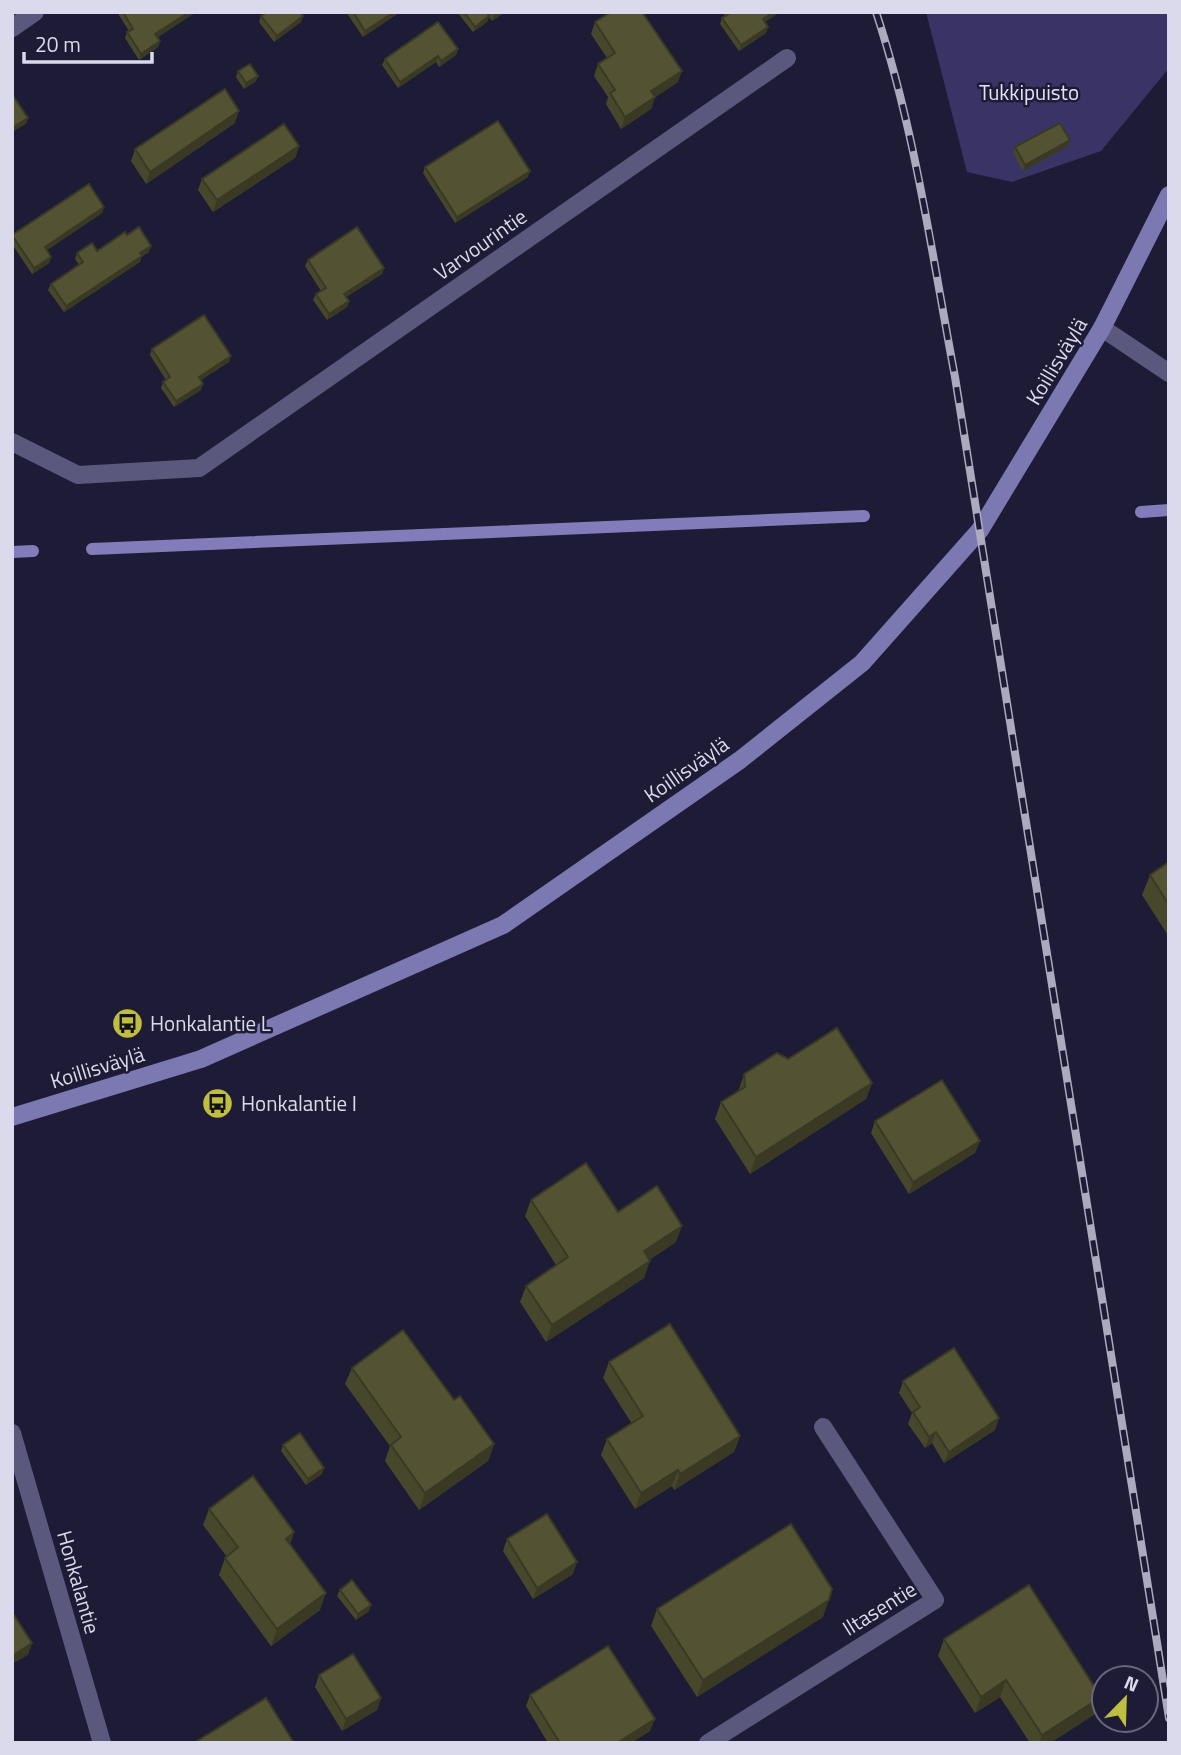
<svg xmlns="http://www.w3.org/2000/svg" width="1181" height="1755" font-family="'Titillium Web',sans-serif">
<style>
.green{fill:#3a3466}
.lines{fill:none;stroke-linecap:round;stroke-linejoin:round}
.stream{stroke:#837cba;stroke-width:12}
.street{stroke:#5a587c;stroke-width:18}
.secondary{stroke:#7c78b1;stroke-width:18}
.rail-casing{stroke:#abaabe;stroke-width:8}
.rail{stroke:#1d1b35;stroke-width:5;stroke-dasharray:16;stroke-linecap:butt}
.wall{fill:#47472c}
.shaded-wall{fill:#3a3a24}
.building{fill:#535333;stroke:#3a3a24;stroke-width:2}
.labels{text-anchor:middle;dominant-baseline:central;stroke-width:5;stroke-linejoin:round;paint-order:stroke}
.park-label{font-size:21px;fill:#e1e1f8;stroke:#1d1b35}
.street-label{font-size:21px;fill:#dadaec;stroke:#1d1b35}
.poi-label{font-size:21px;fill:#dadaec;stroke:#1d1b35;text-anchor:start}
</style>
<rect width="100%" height="100%" fill="#1d1b35"/>
<polygon class="green" points="926,12 1169,12 1169,68 1101,151 1012,182 967,172"/>
<g class="lines">
<g class="stream">
<polyline points="1141,512 1169,510"/>
<polyline points="92,549 864,516"/>
<polyline points="12,552 33,551"/>
</g>
<g class="street">
<polyline points="12,28 35,12"/>
<polyline points="1102,328 1169,373"/>
<polyline points="12,442 78,475 199,468 787,58"/>
<polyline points="12,1433 102,1743"/>
<polyline points="708,1743 935,1600 823,1427"/>
</g>
<polyline class="secondary" points="12,1117 201,1059 503,925 740,760 862,663 980,530 1102,328 1169,195"/>
<defs>
<path id="rail" d="M876,12C915,130 932,255 955,377L1169,1718"/>
</defs>
<use href="#rail" class="rail-casing"/>
<use href="#rail" class="rail"/>
</g>
<g class="wall">
<polygon points="117,12 193,12 193,14 158,37 160,41 158,47 139,60 125,38 127,32 129,31"/>
<polygon points="349,12 400,12 363,37 348,15"/>
<polygon points="457,12 505,12 492,21 489,17 487,22 473,32"/>
<polygon points="723,12 780,12 765,22 766,33 739,51 720,24 722,18 725,16"/>
<polygon points="261,16 303,16 301,22 274,42 259,22"/>
<polygon points="595,22 678,82 655,97 651,109 621,129 606,104 608,97 594,76 598,64 607,58 591,34"/>
<polygon points="458,49 456,55 439,67 436,62 398,88 382,65 385,59"/>
<polygon points="238,71 258,76 256,81 244,89 236,77"/>
<polygon points="235,123 146,184 131,161 135,149"/>
<polygon points="299,146 295,158 213,212 198,190 202,179"/>
<polygon points="1068,146 1023,171 1013,153 1015,147"/>
<polygon points="425,167 528,177 455,223 423,173"/>
<polygon points="104,207 102,213 47,250 51,257 49,263 32,274 12,244 12,235"/>
<polygon points="127,235 149,252 141,257 140,262 64,312 48,290 51,284 79,265 75,259 77,253 97,251"/>
<polygon points="308,260 384,268 382,274 346,297 349,301 347,307 327,320 313,300 316,294 321,291 305,266"/>
<polygon points="152,349 229,362 201,380 201,390 174,407 161,388 163,382 166,380 150,355"/>
<polygon points="1169,862 1169,937 1142,895 1150,875"/>
<polygon points="788,1059 872,1083 866,1099 750,1174 715,1119 721,1102 738,1092 744,1074"/>
<polygon points="875,1121 975,1153 909,1194 871,1133"/>
<polygon points="531,1200 618,1212 676,1242 649,1260 644,1278 546,1342 520,1302 526,1286 556,1265 525,1216"/>
<polygon points="609,1362 740,1436 734,1452 674,1490 672,1486 635,1509 601,1455 607,1439 632,1424 603,1378"/>
<polygon points="352,1368 454,1400 494,1444 488,1461 419,1510 385,1461 390,1446 345,1384"/>
<polygon points="903,1381 999,1418 995,1430 944,1463 932,1443 925,1448 908,1424 912,1413 899,1393"/>
<polygon points="283,1445 322,1474 306,1485 281,1451"/>
<polygon points="209,1509 294,1532 290,1544 320,1610 271,1646 219,1575 225,1558 227,1557 203,1525"/>
<polygon points="507,1539 573,1574 533,1599 503,1551"/>
<polygon points="340,1590 369,1611 356,1620 337,1596"/>
<polygon points="657,1609 823,1617 697,1697 651,1626"/>
<polygon points="944,1639 1095,1714 1050,1743 1030,1743 1000,1697 975,1713 938,1656"/>
<polygon points="319,1675 381,1698 377,1710 342,1731 315,1687"/>
<polygon points="530,1695 650,1731 631,1743 548,1743 526,1706"/>
</g>
<g class="shaded-wall">
<polygon points="189,12 193,12 193,14 153,40 155,34"/>
<polygon points="394,12 400,12 363,37 365,31"/>
<polygon points="498,12 505,12 492,21 494,15"/>
<polygon points="773,12 780,12 760,25 763,19"/>
<polygon points="303,16 301,22 274,42 277,36"/>
<polygon points="489,16 487,22 473,32 475,27"/>
<polygon points="768,27 766,33 739,51 741,45"/>
<polygon points="160,41 158,47 139,60 141,54"/>
<polygon points="458,49 456,55 439,67 441,61"/>
<polygon points="438,56 436,62 398,88 400,82"/>
<polygon points="682,71 678,82 647,103 651,91"/>
<polygon points="258,76 256,81 244,89 246,83"/>
<polygon points="655,97 651,109 621,129 625,117"/>
<polygon points="239,111 235,123 146,184 150,172"/>
<polygon points="28,118 26,124 12,132 12,128"/>
<polygon points="1070,140 1068,146 1023,171 1025,165"/>
<polygon points="299,146 295,158 213,212 217,200"/>
<polygon points="530,171 528,177 455,223 457,217"/>
<polygon points="104,207 102,213 42,253 45,247"/>
<polygon points="151,246 149,252 141,257 140,262 64,312 66,306"/>
<polygon points="51,257 49,263 32,274 34,268"/>
<polygon points="384,268 382,274 342,300 344,294"/>
<polygon points="349,301 347,307 327,320 329,314"/>
<polygon points="231,356 229,362 196,383 199,377"/>
<polygon points="203,384 201,390 174,407 176,401"/>
<polygon points="872,1083 866,1099 750,1174 756,1157"/>
<polygon points="980,1141 975,1153 909,1194 913,1182"/>
<polygon points="682,1226 676,1242 637,1268 644,1251"/>
<polygon points="650,1261 644,1278 546,1342 552,1325"/>
<polygon points="999,1418 995,1430 944,1463 949,1452"/>
<polygon points="936,1432 932,1443 925,1448 929,1437"/>
<polygon points="740,1436 734,1452 674,1490 680,1474"/>
<polygon points="494,1444 488,1461 419,1510 425,1493"/>
<polygon points="324,1468 322,1474 306,1485 308,1479"/>
<polygon points="678,1470 672,1486 635,1509 641,1493"/>
<polygon points="294,1532 288,1548 286,1539"/>
<polygon points="577,1562 573,1574 533,1599 537,1588"/>
<polygon points="326,1593 320,1610 271,1646 277,1629"/>
<polygon points="829,1600 823,1617 697,1697 703,1680"/>
<polygon points="371,1605 369,1611 356,1620 358,1614"/>
<polygon points="32,1643 28,1655 12,1664 12,1656"/>
<polygon points="1006,1680 1000,1697 975,1713 981,1697"/>
<polygon points="1101,1697 1095,1714 1050,1743 1039,1743 1042,1735"/>
<polygon points="381,1698 377,1710 342,1731 346,1719"/>
<polygon points="655,1719 650,1731 631,1743 617,1743"/>
</g>
<g class="building">
<polygon points="123,12 189,12 155,34 160,41 141,54 127,32 133,29"/>
<polygon points="267,12 300,12 303,16 277,36 261,16"/>
<polygon points="353,12 394,12 365,31"/>
<polygon points="464,12 486,12 489,16 475,27"/>
<polygon points="611,12 642,12 682,71 651,91 655,97 625,117 610,93 615,90 598,64 615,53 595,22"/>
<polygon points="729,12 773,12 763,19 768,27 741,45 722,18 730,13"/>
<polygon points="438,22 458,49 441,61 438,56 400,82 385,59"/>
<polygon points="250,64 258,76 246,83 238,71"/>
<polygon points="225,89 239,111 150,172 135,149"/>
<polygon points="12,94 28,118 12,128"/>
<polygon points="498,121 530,171 457,217 425,167"/>
<polygon points="1060,123 1070,140 1025,165 1015,147"/>
<polygon points="284,124 299,146 217,200 202,179"/>
<polygon points="89,184 104,207 45,247 51,257 34,268 12,235"/>
<polygon points="139,227 151,246 140,253 142,256 66,306 51,284 83,262 77,253 92,243 97,251 125,232 127,235"/>
<polygon points="357,227 384,268 344,294 349,301 329,314 316,294 326,288 308,260"/>
<polygon points="204,315 231,356 199,377 203,384 176,401 163,382 170,377 152,349"/>
<polygon points="1169,862 1169,905 1150,875"/>
<polygon points="837,1028 872,1083 756,1157 721,1102 745,1087 744,1074 777,1053 788,1059"/>
<polygon points="942,1080 980,1141 913,1182 875,1121"/>
<polygon points="586,1163 618,1212 657,1186 682,1226 644,1251 650,1261 552,1325 526,1286 568,1257 531,1200"/>
<polygon points="670,1324 740,1436 680,1474 678,1470 641,1493 607,1439 643,1416 609,1362"/>
<polygon points="403,1330 454,1400 460,1396 494,1444 425,1493 391,1445 401,1437 352,1368"/>
<polygon points="954,1348 999,1418 949,1452 936,1432 929,1437 913,1412 920,1407 903,1381"/>
<polygon points="300,1433 324,1468 308,1479 283,1445"/>
<polygon points="253,1476 294,1532 286,1539 326,1593 277,1629 225,1558 238,1547 209,1509"/>
<polygon points="547,1514 577,1562 537,1588 507,1539"/>
<polygon points="791,1524 832,1589 829,1600 703,1680 657,1609"/>
<polygon points="352,1580 371,1605 358,1614 340,1590"/>
<polygon points="1029,1585 1101,1697 1042,1735 1006,1680 981,1697 944,1639"/>
<polygon points="12,1612 32,1643 12,1656"/>
<polygon points="608,1646 655,1719 617,1743 560,1743 530,1695"/>
<polygon points="353,1654 381,1698 346,1719 319,1675"/>
<polygon points="266,1698 294,1743 194,1743"/>
</g>
<defs>
<symbol id="bus-disc" viewBox="-11 -11 22 22"><circle r="9.5" fill="#c0be40" stroke="#1d1b35"/><path d="M-5-6H5V4H4V6H2V4H-2V6H-4V4H-5ZM-3.5-4V0h7V-4ZM-3.5 1.2v1.5H-2V1.2ZM2 1.2v1.5H3.5V1.2Z" fill="#111"/></symbol>
</defs>
<g fill-rule="evenodd">
<use href="#bus-disc" x="110" y="1006" width="35" height="35"/>
<use href="#bus-disc" x="200" y="1086" width="35" height="35"/>
</g>
<g class="labels">
<g class="park-label">
<text x="1029" y="92">Tukkipuisto</text>
</g>
<g class="street-label">
<text transform="translate(480 244) rotate(-35)">Varvourintie</text>
<text transform="translate(1056 361) rotate(-59)">Koillisväylä</text>
<text transform="translate(686 769) rotate(-35)">Koillisväylä</text>
<text transform="translate(97 1067) rotate(-17)">Koillisväylä</text>
<text transform="translate(79 1582) rotate(74)">Honkalantie</text>
<text transform="translate(879 1608) rotate(-32)">Iltasentie</text>
</g>
<g class="poi-label">
<text x="150" y="1023">Honkalantie L</text>
<text x="241" y="1103">Honkalantie I</text>
</g>
</g>
<rect width="1181" height="1755" fill="none" stroke="#dadaec" stroke-width="28"/>
<g transform="translate(1125 1699) rotate(23)"><circle r="33" fill="#1d1b35" stroke="#69677e" stroke-width="2"/>
<path d="M0-5L12 26L0 18L-12 26Z" fill="#c0be40"/>
<text y="-10" font-size="19" font-weight="bold" text-anchor="middle" fill="#dadaec">N</text>
</g>
<path d="M24 52v10h128v-10" fill="none" stroke="#dadaec" stroke-width="3.5"/>
<text x="35" y="52" font-size="21" fill="#dadaec" stroke="#1d1b35" stroke-width="5" paint-order="stroke">20 m</text>
</svg>
